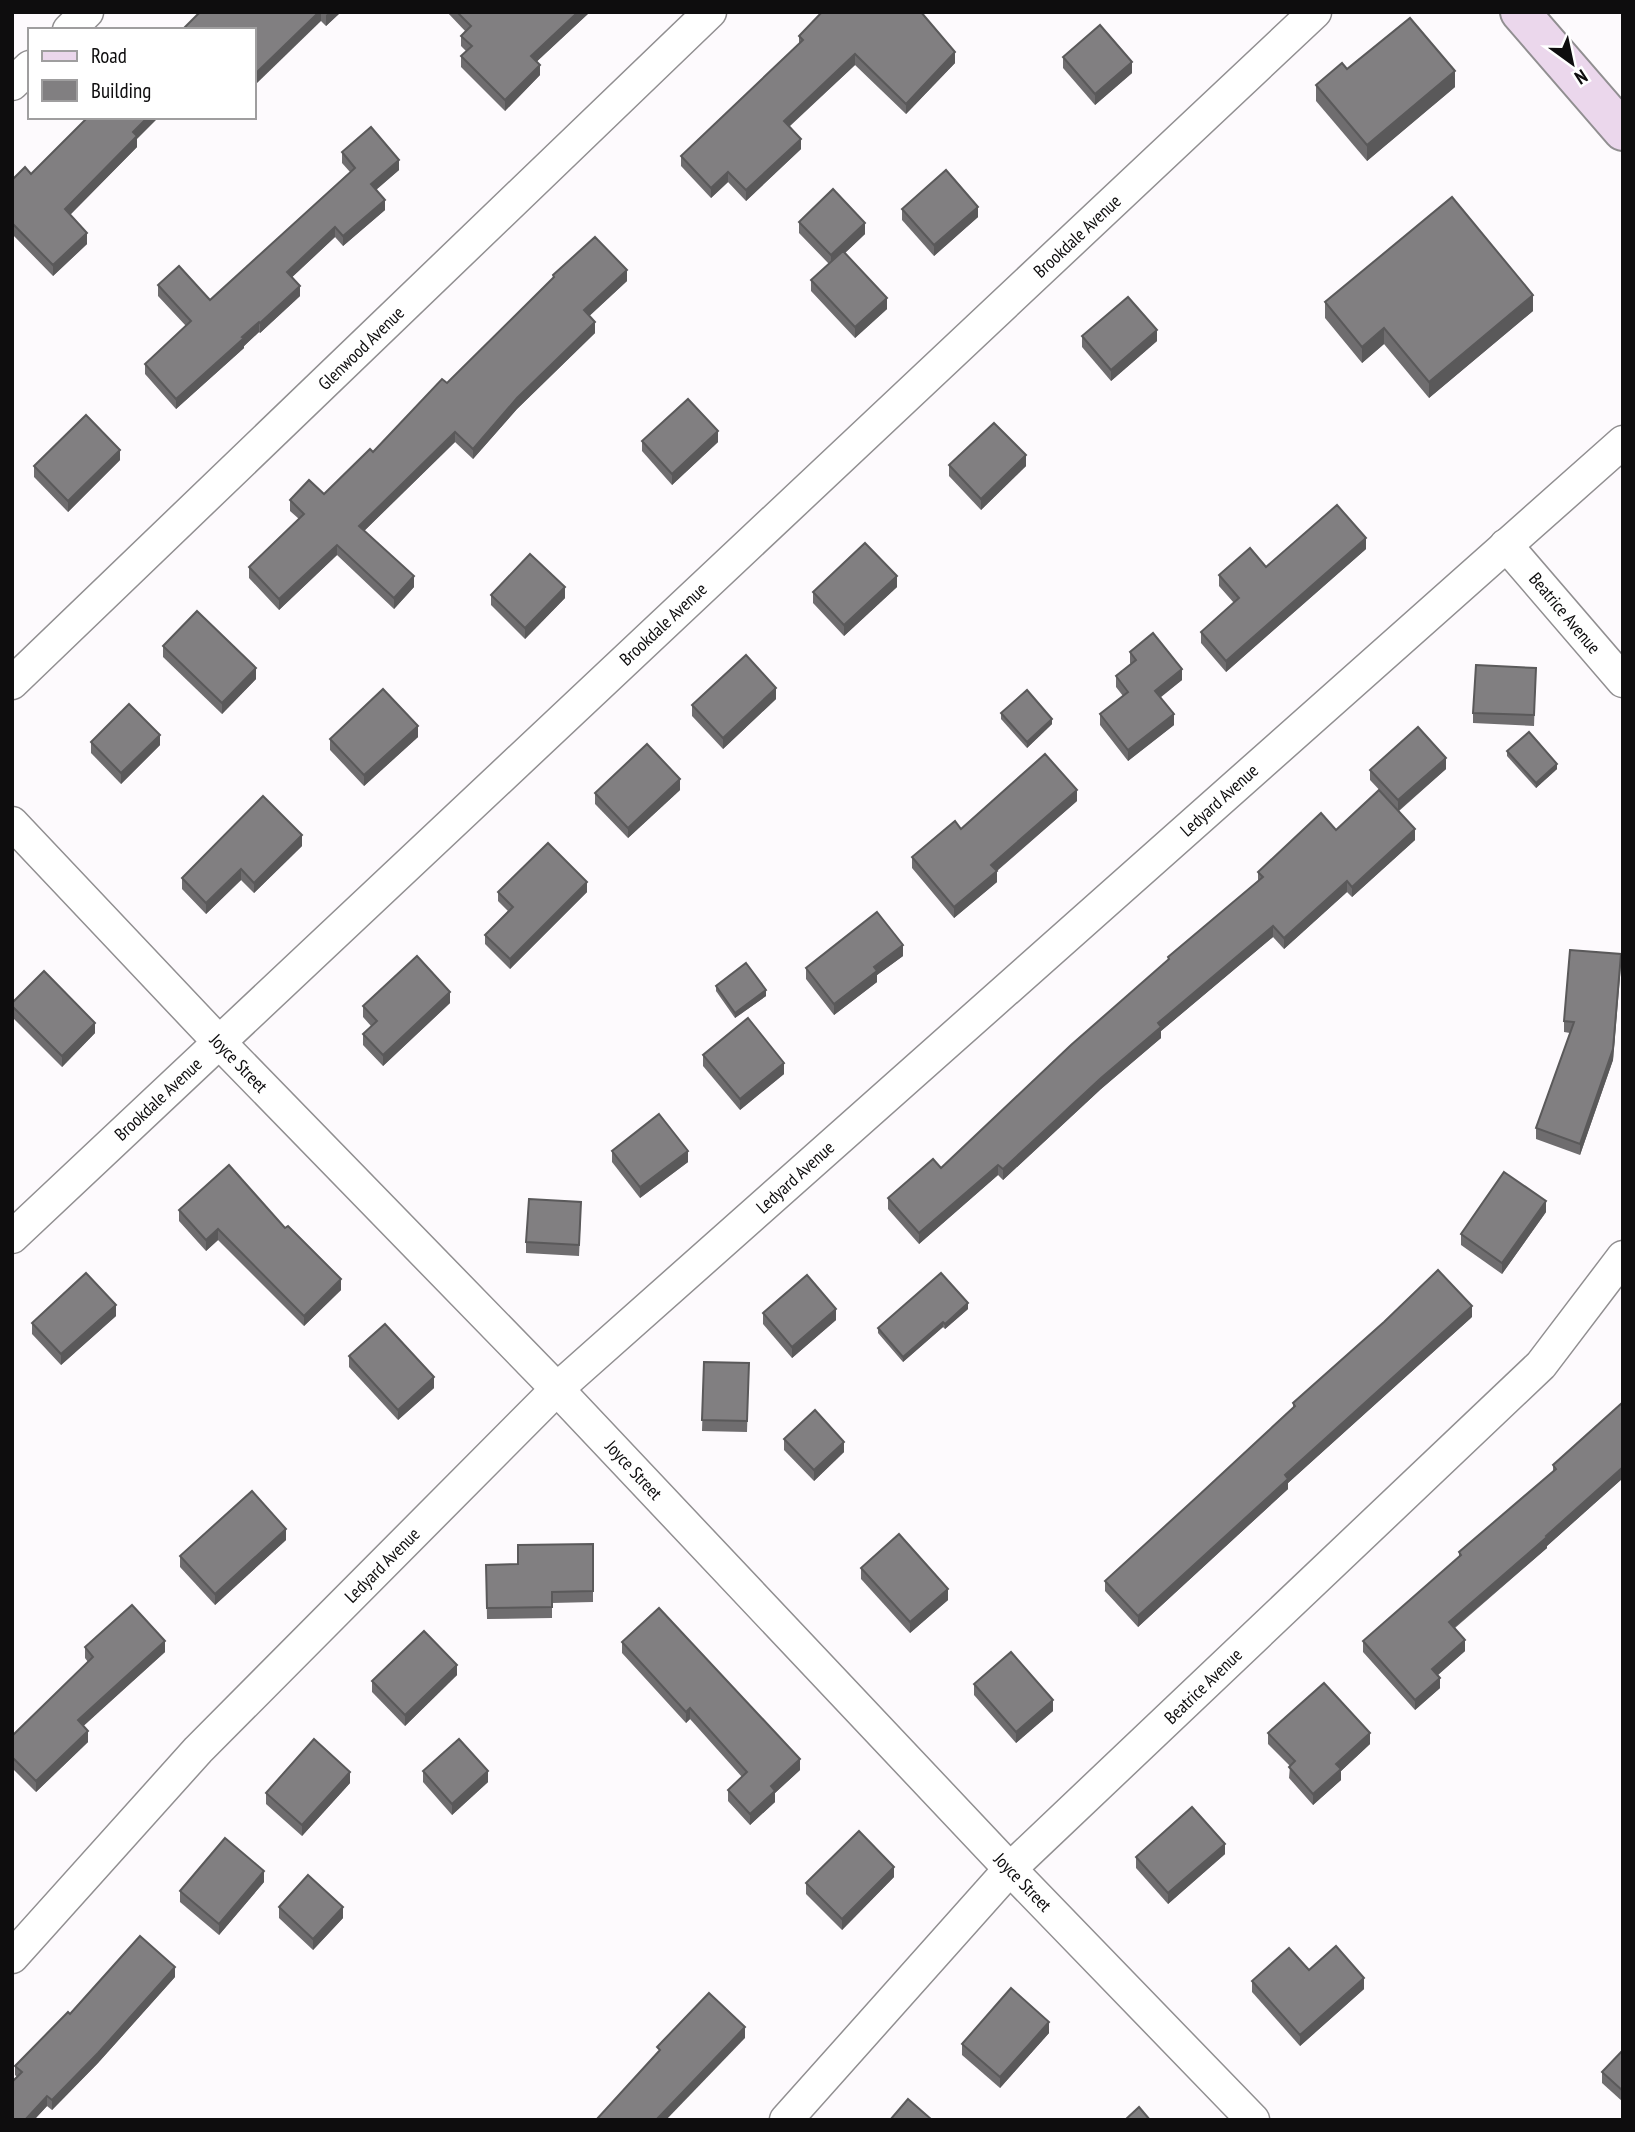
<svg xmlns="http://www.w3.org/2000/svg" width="1635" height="2132" font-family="'PT Sans Narrow',sans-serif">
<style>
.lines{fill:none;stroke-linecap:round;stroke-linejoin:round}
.minor-casing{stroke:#918f91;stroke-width:35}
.secondary-casing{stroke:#918f91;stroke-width:42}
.minor{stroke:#fff;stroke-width:32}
.secondary{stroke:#ebd7ec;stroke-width:38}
.wall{fill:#6f6d6f}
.shaded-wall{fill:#5a595a}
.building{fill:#817f81;stroke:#5a595a;stroke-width:2}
.labels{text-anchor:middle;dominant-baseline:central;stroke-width:7;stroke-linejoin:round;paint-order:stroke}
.street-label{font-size:18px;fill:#0e0d0e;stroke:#fff}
</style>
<rect width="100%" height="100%" fill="#fdfafd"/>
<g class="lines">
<defs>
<g id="minor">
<polyline points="69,30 87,12"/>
<polyline points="12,84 30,67"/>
<polyline points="1506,545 1623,681"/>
<polyline points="12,683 710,12"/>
<polyline points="12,823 219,1042 557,1389 1010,1869 1253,2120"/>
<polyline points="12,1237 1315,12"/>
<polyline points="12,1957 198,1750 557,1389 1623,442"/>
<polyline points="786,2120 1010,1869 1541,1365 1623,1257"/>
</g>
<polyline id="secondary" points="1520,12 1623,131"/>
</defs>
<use href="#minor" class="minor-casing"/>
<use href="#secondary" class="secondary-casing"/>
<use href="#minor" class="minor"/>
<use href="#secondary" class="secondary"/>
</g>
<g class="wall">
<polygon points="200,12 341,12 326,26 321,21"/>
<polygon points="447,12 590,12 537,61 540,75 505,111 461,67 461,56 466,51 461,46 461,36 466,32"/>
<polygon points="799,36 955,63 906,114 855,65 789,127 801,149 746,201 728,182 711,198 681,166 681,156 799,44"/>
<polygon points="1063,57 1132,73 1095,105 1063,68"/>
<polygon points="1347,69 1455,87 1367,161 1316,101 1316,85"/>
<polygon points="137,139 137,147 70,215 87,244 53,276 12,234 12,180"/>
<polygon points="342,152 399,170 376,190 385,210 343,246 335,237 292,277 300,296 260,333 259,332 244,346 244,348 176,409 145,374 145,364 186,326 158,296 158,285 210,300 350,172 342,163"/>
<polygon points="902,209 978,217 934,256 902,220"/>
<polygon points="799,222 865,234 845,253 887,309 855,338 811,291 811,280 829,264 799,233"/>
<polygon points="553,275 627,281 589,316 595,333 517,409 473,459 455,442 364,531 414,587 394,609 337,555 279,610 249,578 249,567 299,519 290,511 290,500 324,494 373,452 447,383 553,278"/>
<polygon points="1325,302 1533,311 1429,398 1384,344 1362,363 1325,318"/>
<polygon points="1082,336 1157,341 1111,381 1082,347"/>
<polygon points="642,441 718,442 672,485 642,451"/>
<polygon points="120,460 68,512 34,477 34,466"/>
<polygon points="949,465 1026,466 981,510 949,476"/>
<polygon points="1366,549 1226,672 1201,643 1201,632 1234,603 1219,586 1219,575"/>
<polygon points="897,587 844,636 813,603 813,592"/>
<polygon points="491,595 565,598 525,639 491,605"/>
<polygon points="163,646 256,679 222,714 163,657"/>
<polygon points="1130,652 1182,680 1160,697 1174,725 1128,761 1100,725 1100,714 1123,696 1116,687 1116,676 1131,664 1130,663"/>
<polygon points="1536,668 1534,726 1473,723 1473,713"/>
<polygon points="776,699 723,749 692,716 692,705"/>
<polygon points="1001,713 1052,724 1027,748 1001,719"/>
<polygon points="418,737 364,786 330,750 330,739"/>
<polygon points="91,742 160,745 121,784 91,753"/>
<polygon points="1507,751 1557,769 1536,788 1507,756"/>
<polygon points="1446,769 1399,811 1415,840 1352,897 1347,892 1284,949 1273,937 1161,1031 1161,1038 1101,1089 1003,1180 998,1175 919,1244 888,1209 888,1198 941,1168 1168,960 1168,957 1258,881 1258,872 1336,830 1386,797 1370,780 1370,770"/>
<polygon points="680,790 628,838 595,804 595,793"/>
<polygon points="1077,801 997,871 997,882 954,918 912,868 912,857 961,829"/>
<polygon points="302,846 254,893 241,880 206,914 182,889 182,878"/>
<polygon points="498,892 587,892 510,969 485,944 485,935 508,911 498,901"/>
<polygon points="903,956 877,975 877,982 834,1015 806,979 806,968"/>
<polygon points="1621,965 1613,1060 1580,1155 1536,1139 1536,1128 1570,1033 1564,1032 1564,1021"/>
<polygon points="716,986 766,996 735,1018 716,991"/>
<polygon points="12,1003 95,1033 62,1067 12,1017"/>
<polygon points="450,1003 383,1066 363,1045 363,1034 371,1026 363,1017 363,1006"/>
<polygon points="703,1055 784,1074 740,1110 703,1066"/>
<polygon points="612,1151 688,1162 640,1198 612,1162"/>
<polygon points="179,1210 341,1290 304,1326 218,1240 206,1251 179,1221"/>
<polygon points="581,1212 579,1256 526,1253 526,1242"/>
<polygon points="1546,1212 1502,1274 1461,1245 1461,1234"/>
<polygon points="968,1309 945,1329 943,1327 903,1362 878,1333 878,1328"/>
<polygon points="763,1313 836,1320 792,1358 763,1324"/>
<polygon points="116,1316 61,1365 32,1334 32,1323"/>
<polygon points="1472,1317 1288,1483 1288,1489 1138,1627 1105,1591 1105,1581 1198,1496 1293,1408 1293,1403"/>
<polygon points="349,1356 434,1388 398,1420 349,1367"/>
<polygon points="704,1362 749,1363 747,1432 702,1431"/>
<polygon points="1623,1402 1623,1478 1547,1546 1547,1548 1455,1628 1465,1651 1438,1675 1440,1688 1415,1710 1363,1652 1363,1641 1459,1557 1459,1552 1553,1472 1553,1465"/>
<polygon points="784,1439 844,1452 814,1481 784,1450"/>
<polygon points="286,1540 215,1605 180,1567 180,1556"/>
<polygon points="593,1544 593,1602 552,1603 552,1618 487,1619 486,1565 518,1564"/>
<polygon points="861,1568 948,1600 910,1633 861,1579"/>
<polygon points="622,1642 800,1770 775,1793 775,1802 750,1825 728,1801 728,1790 742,1777 690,1719 686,1723 622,1653"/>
<polygon points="85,1647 165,1652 83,1726 88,1742 36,1792 12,1768 12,1736 88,1662 85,1658"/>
<polygon points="457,1675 405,1726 372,1692 372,1681"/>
<polygon points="974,1684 1053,1711 1016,1743 974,1695"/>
<polygon points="1268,1733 1370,1744 1341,1771 1341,1780 1313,1805 1289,1778 1290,1766 1268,1744"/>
<polygon points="423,1771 488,1782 452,1815 423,1782"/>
<polygon points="350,1783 302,1836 266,1804 266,1793"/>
<polygon points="1225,1854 1168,1904 1136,1868 1136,1857"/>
<polygon points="894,1877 842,1930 806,1894 806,1883"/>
<polygon points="264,1882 219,1935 180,1902 180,1891"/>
<polygon points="279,1907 343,1918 313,1950 279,1918"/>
<polygon points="1309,1970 1364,1989 1300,2046 1252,1992 1252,1981"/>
<polygon points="175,1977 98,2063 52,2110 47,2106 34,2120 12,2120 17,2077 15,2075 15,2066 70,2014"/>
<polygon points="1049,2033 1000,2088 962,2055 962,2044"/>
<polygon points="1623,2050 1623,2102 1602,2083 1602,2072"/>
</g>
<g class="shaded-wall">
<polygon points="319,12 321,12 321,21 254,86 254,75"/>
<polygon points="330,12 341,12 326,26 326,15"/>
<polygon points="578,12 590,12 531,67 531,56"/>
<polygon points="955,52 955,63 906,114 906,104"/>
<polygon points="855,54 855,65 784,131 784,121"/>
<polygon points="1132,62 1132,73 1095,105 1095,94"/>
<polygon points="540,65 540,75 505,111 505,100"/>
<polygon points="1455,71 1455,87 1367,161 1367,145"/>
<polygon points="148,117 159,117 137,139 137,147 65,220 65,209 133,132"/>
<polygon points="801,139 801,149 746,201 746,190"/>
<polygon points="399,160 399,170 371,194 371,184"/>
<polygon points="728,172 728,182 711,198 711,188"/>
<polygon points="385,200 385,210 343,246 343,236"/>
<polygon points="978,207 978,217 934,256 934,245"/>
<polygon points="865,223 865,234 831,266 831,255"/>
<polygon points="335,227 335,237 287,282 287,272"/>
<polygon points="87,233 87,244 53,276 53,265"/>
<polygon points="627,270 627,281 584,321 584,310"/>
<polygon points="300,286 300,296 260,333 260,323"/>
<polygon points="1533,295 1533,311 1429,398 1429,382"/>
<polygon points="887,298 887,309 855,338 855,327"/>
<polygon points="259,322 259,332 244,346 244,348 176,409 176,399"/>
<polygon points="595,322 595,333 517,409 473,459 473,449 517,398"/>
<polygon points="1384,328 1384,344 1362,363 1362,347"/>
<polygon points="1157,330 1157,341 1111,381 1111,370"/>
<polygon points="718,431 718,442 672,485 672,474"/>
<polygon points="455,432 455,442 359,536 359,526"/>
<polygon points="120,450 120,460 68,512 68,501"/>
<polygon points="1026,455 1026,466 981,510 981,499"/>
<polygon points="1366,538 1366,549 1226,672 1226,661"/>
<polygon points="337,545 337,555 279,610 279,599"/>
<polygon points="414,576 414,587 394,609 394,598"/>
<polygon points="897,576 897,587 844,636 844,625"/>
<polygon points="565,587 565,598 525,639 525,628"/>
<polygon points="256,668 256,679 222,714 222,703"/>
<polygon points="1182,669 1182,680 1155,702 1155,691"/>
<polygon points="776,688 776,699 723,749 723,738"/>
<polygon points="1174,714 1174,725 1128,761 1128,750"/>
<polygon points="1052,719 1052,724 1027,748 1027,742"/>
<polygon points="418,726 418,737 364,786 364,775"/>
<polygon points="160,735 160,745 121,784 121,773"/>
<polygon points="1446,758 1446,769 1398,811 1398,800"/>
<polygon points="1557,764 1557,769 1536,788 1536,783"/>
<polygon points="680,779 680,790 628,838 628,828"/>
<polygon points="1077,790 1077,801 993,874 997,871 997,882 954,918 954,907 991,865"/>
<polygon points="1415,829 1415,840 1352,897 1352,887"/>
<polygon points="302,835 302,846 254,893 254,883"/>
<polygon points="241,869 241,880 206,914 206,903"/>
<polygon points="1347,881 1347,892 1284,949 1284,938"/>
<polygon points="587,882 587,892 510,969 510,959"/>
<polygon points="1273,926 1273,937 1161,1031 1161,1038 1101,1089 1003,1180 1003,1169 1158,1023"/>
<polygon points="903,945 903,956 877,975 877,982 834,1015 834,1004 874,967"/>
<polygon points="1621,954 1613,1060 1580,1155 1580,1144"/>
<polygon points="766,990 766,996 735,1018 735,1013"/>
<polygon points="450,992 450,1003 383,1066 383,1055"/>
<polygon points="95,1023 95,1033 62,1067 62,1056"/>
<polygon points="784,1063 784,1074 740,1110 740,1099"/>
<polygon points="688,1151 688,1162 640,1198 640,1187"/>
<polygon points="998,1165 998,1175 919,1244 919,1233"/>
<polygon points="1546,1201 1546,1212 1502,1274 1502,1263"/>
<polygon points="218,1229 218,1240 206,1251 206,1240"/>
<polygon points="341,1279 341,1290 304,1326 304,1316"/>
<polygon points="968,1303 968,1309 945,1329 945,1324"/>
<polygon points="116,1305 116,1316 61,1365 61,1354"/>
<polygon points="1472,1306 1472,1317 1288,1483 1288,1489 1138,1627 1138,1616 1285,1475"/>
<polygon points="836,1309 836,1320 792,1358 792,1347"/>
<polygon points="943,1322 943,1327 903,1362 903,1357"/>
<polygon points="434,1377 434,1388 398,1420 398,1410"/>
<polygon points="844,1442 844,1452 814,1481 814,1470"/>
<polygon points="1623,1467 1623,1478 1547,1546 1547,1548 1449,1632 1449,1622"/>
<polygon points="286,1529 286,1540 215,1605 215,1594"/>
<polygon points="948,1589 948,1600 910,1633 910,1622"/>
<polygon points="1465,1640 1465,1651 1432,1680 1432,1669"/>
<polygon points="165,1641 165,1652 78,1731 78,1720"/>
<polygon points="457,1665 457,1675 405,1726 405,1715"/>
<polygon points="1440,1678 1440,1688 1415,1710 1415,1700"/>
<polygon points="1053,1700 1053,1711 1016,1743 1016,1732"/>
<polygon points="690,1708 690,1719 686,1723 686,1712"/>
<polygon points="88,1731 88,1742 36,1792 36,1781"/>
<polygon points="1370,1733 1370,1744 1341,1771 1341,1780 1313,1805 1313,1794 1336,1764"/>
<polygon points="800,1759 800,1770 775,1793 775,1802 750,1825 750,1814 771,1786"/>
<polygon points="488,1771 488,1782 452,1815 452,1804"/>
<polygon points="350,1772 350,1783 302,1836 302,1825"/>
<polygon points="1225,1844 1225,1854 1168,1904 1168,1893"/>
<polygon points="894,1867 894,1877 842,1930 842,1919"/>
<polygon points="264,1871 264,1882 219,1935 219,1924"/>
<polygon points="343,1907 343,1918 313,1950 313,1939"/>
<polygon points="175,1967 175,1977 98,2063 52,2110 52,2100"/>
<polygon points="1364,1978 1364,1989 1300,2046 1300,2035"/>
<polygon points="1049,2022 1049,2033 1000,2088 1000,2077"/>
<polygon points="745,2027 745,2038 666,2120 656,2120"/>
<polygon points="47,2096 47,2106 34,2120 25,2120"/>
</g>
<g class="building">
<polygon points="200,12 319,12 254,75 254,30 182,30"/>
<polygon points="457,12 578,12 531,56 540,65 505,100 461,56 472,46 461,36 471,26"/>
<polygon points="822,12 921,12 955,52 906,104 855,54 784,121 801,139 746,190 728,172 711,188 681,156 803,40 799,36"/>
<polygon points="1410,18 1455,71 1367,145 1316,85 1342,63 1347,69"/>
<polygon points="1100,25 1132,62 1095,94 1063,57"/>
<polygon points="88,117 148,117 133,132 137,136 65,209 87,233 53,265 12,223 12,180 25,167 31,174"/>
<polygon points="371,127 399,160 371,184 385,200 343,236 335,227 287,272 300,286 260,323 259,322 242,337 244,338 176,399 145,364 191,321 158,285 179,266 210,300 355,168 342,152"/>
<polygon points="946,170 978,207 934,245 902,209"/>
<polygon points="833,189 865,223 831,255 799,222"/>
<polygon points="1452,197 1533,295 1429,382 1384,328 1362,347 1325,302"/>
<polygon points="595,237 627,270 584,310 595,322 517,398 473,449 455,432 359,526 414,576 394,598 337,545 279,599 249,567 304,514 290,500 309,480 324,494 370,449 373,452 442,379 447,383 554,277 553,275"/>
<polygon points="843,251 887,298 855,327 811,280"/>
<polygon points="1128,297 1157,330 1111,370 1082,336"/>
<polygon points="688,399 718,431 672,474 642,441"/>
<polygon points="86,415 120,450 68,501 34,466"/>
<polygon points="994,423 1026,455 981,499 949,465"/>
<polygon points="1337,505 1366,538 1226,661 1201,632 1239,598 1219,575 1250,548 1266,567"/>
<polygon points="865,543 897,576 844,625 813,592"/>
<polygon points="530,554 565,587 525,628 491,595"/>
<polygon points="197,611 256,668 222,703 163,646"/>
<polygon points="1153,633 1182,669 1155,691 1174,714 1128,750 1100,714 1128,692 1116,676 1136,660 1130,652"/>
<polygon points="746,655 776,688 723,738 692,705"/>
<polygon points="1476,665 1536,668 1534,715 1473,713"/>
<polygon points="383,689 418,726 364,775 330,739"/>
<polygon points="1027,690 1052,719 1027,742 1001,713"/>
<polygon points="129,704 160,735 121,773 91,742"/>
<polygon points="1418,727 1446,758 1398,800 1370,770"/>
<polygon points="1529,732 1557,764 1536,783 1507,751"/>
<polygon points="647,744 680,779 628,828 595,793"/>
<polygon points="1045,754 1077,790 991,865 997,871 954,907 912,857 955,821 961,829"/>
<polygon points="1379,790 1415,829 1352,887 1347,881 1284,938 1273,926 1158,1023 1161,1027 1101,1078 1003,1169 998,1165 919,1233 888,1198 933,1159 941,1168 1071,1045 1169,959 1168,957 1263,877 1258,872 1321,813 1336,830"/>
<polygon points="263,796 302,835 254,883 241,869 206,903 182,878"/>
<polygon points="548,843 587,882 510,959 485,935 513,907 498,892"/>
<polygon points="877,912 903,945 874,967 877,971 834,1004 806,968"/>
<polygon points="1570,950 1621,954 1613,1049 1580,1144 1536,1128 1574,1022 1564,1021"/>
<polygon points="417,956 450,992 383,1055 363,1034 377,1021 363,1006"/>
<polygon points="746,963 766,990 735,1013 716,986"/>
<polygon points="44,971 95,1023 62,1056 12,1006 12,1003"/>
<polygon points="748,1018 784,1063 740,1099 703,1055"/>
<polygon points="659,1114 688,1151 640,1187 612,1151"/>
<polygon points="229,1165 285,1228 288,1226 341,1279 304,1316 218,1229 206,1240 179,1210"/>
<polygon points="1504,1172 1546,1201 1502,1263 1461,1234"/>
<polygon points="529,1199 581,1202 579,1245 526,1242"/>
<polygon points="1438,1270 1472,1306 1285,1475 1288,1479 1138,1616 1105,1581 1198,1496 1295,1406 1293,1403 1384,1322"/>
<polygon points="86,1273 116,1305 61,1354 32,1323"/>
<polygon points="941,1273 968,1303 945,1324 943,1322 903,1357 878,1328"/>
<polygon points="807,1275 836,1309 792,1347 763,1313"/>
<polygon points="385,1324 434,1377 398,1410 349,1356"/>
<polygon points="704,1362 749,1363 747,1421 702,1420"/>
<polygon points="1623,1402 1623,1467 1546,1536 1547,1537 1449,1622 1465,1640 1432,1669 1440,1678 1415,1700 1363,1641 1461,1555 1459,1552 1556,1469 1553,1465"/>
<polygon points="815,1410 844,1442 814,1470 784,1439"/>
<polygon points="252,1491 286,1529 215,1594 180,1556"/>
<polygon points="899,1534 948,1589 910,1622 861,1568"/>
<polygon points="593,1544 593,1591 552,1592 552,1607 487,1608 486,1565 518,1564 518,1545"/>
<polygon points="132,1605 165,1641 78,1720 88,1731 36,1781 12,1757 12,1736 93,1657 85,1647"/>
<polygon points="659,1608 800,1759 771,1786 775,1791 750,1814 728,1790 747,1772 690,1708 686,1712 622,1642"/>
<polygon points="424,1631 457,1665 405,1715 372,1681"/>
<polygon points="1011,1652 1053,1700 1016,1732 974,1684"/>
<polygon points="1324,1683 1370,1733 1336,1764 1341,1769 1313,1794 1289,1767 1295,1761 1268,1733"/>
<polygon points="314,1739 350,1772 302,1825 266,1793"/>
<polygon points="459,1739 488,1771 452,1804 423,1771"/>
<polygon points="1192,1807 1225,1844 1168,1893 1136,1857"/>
<polygon points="859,1831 894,1867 842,1919 806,1883"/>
<polygon points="225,1838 264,1871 219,1924 180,1891"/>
<polygon points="308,1875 343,1907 313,1939 279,1907"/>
<polygon points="140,1936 175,1967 98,2053 52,2100 47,2096 25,2120 12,2120 12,2082 22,2072 15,2066 68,2012 70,2014"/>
<polygon points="1336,1946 1364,1978 1300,2035 1252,1981 1289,1948 1309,1970"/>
<polygon points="1011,1988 1049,2022 1000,2077 962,2044"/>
<polygon points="709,1993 745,2027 656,2120 596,2120 660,2050 657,2047"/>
<polygon points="1623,2050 1623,2091 1602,2072"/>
<polygon points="908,2099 932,2120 890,2120"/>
<polygon points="1139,2107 1150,2120 1125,2120"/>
</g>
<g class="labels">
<g class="street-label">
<text transform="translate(1077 236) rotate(-43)">Brookdale Avenue</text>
<text transform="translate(361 348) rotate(-44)">Glenwood Avenue</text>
<text transform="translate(1565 613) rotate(50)">Beatrice Avenue</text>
<text transform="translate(663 624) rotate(-43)">Brookdale Avenue</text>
<text transform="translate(1219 800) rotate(-42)">Ledyard Avenue</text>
<text transform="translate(239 1063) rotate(46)">Joyce Street</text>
<text transform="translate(158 1099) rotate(-43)">Brookdale Avenue</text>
<text transform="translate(795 1177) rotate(-42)">Ledyard Avenue</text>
<text transform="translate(634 1470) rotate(47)">Joyce Street</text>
<text transform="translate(382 1565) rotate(-45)">Ledyard Avenue</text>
<text transform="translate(1203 1686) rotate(-44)">Beatrice Avenue</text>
<text transform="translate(1023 1882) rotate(46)">Joyce Street</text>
</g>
</g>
<rect width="1635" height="2132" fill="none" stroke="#0e0d0e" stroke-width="28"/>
<rect x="28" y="28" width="228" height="91" fill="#ffffff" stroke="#9f9e9f" stroke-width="2"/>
<rect x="42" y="51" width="35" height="10" fill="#ebd7ec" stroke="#9f9e9f" stroke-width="2"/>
<text x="91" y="63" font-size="21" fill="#0e0d0e">Road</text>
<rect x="42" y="80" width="35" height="21" fill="#817f81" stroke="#9f9e9f" stroke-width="2"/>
<text x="91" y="98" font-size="21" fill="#0e0d0e">Building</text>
<g transform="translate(1572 63) rotate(147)" stroke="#ffffff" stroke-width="5" paint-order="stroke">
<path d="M0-5L12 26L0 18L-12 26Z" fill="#0e0d0e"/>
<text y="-10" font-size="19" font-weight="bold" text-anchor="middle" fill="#0e0d0e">N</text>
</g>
</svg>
